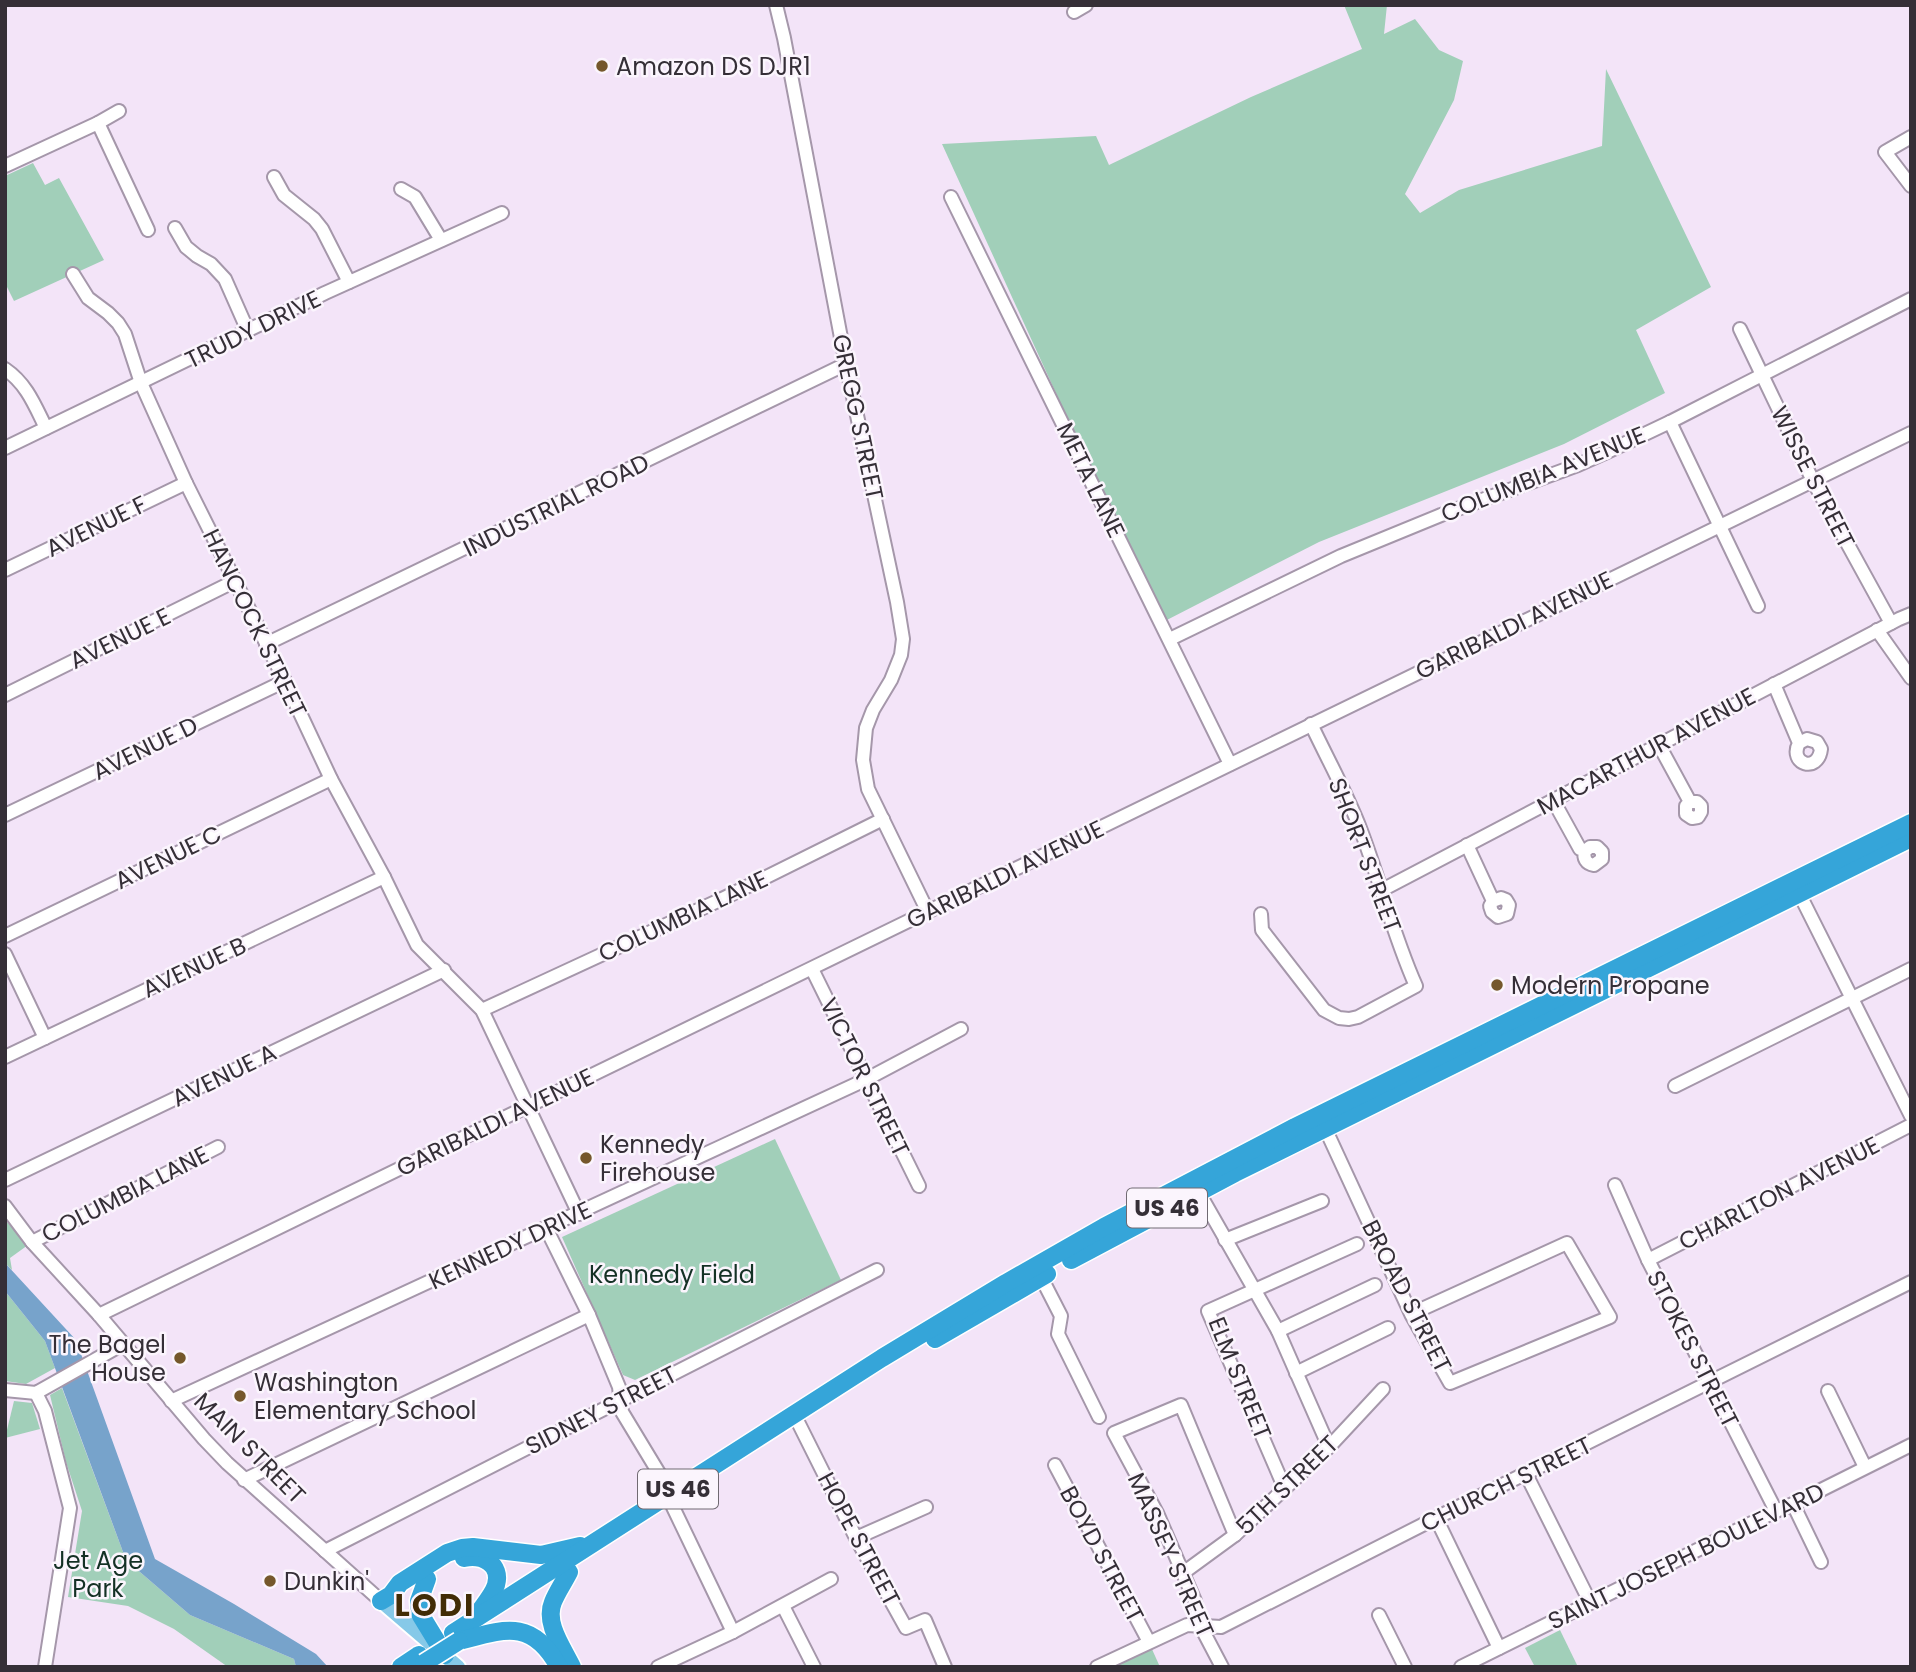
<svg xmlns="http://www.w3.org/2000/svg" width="1916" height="1672" font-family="Poppins,sans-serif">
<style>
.green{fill:#a1cfb9}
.water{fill:#77a3cb}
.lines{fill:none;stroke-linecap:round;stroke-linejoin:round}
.minor-casing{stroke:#a597aa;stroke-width:16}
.major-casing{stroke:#fff;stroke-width:18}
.highway-casing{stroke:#fff;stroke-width:21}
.minor{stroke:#fff;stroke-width:12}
.major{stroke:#86c9e8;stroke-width:14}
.highway{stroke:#35a5d9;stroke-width:18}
.highway-bridge-casing{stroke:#fff;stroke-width:21;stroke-linecap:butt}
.highway-bridge{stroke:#35a5d9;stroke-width:18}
.poi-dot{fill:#75582c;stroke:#fbf5fd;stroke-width:2.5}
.labels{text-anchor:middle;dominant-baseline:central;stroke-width:5;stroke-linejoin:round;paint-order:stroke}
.shield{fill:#fbf5fd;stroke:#706a72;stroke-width:2}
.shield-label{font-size:23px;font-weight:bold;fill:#352f37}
.poi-label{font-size:24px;fill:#352f37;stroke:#fbf5fd;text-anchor:start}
.street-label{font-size:24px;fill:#352f37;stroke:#fbf5fd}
.park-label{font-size:24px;fill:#143125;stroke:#fbf5fd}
.district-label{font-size:32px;font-weight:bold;letter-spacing:2px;fill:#422c06;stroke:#fbf5fd}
</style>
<rect width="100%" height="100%" fill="#f3e4f8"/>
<g class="green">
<polygon points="1344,5 1387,5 1384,34 1415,19 1439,50 1463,61 1454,100 1405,194 1420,213 1459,190 1602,146 1606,69 1711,287 1636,330 1665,393 1564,444 1319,542 1161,623 942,144 1096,136 1109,165 1251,97 1362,49"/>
<polygon points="33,163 45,185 59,178 104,260 14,301 5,283 5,176"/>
<polygon points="775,1139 841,1280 635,1380 623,1375 562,1237"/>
<polygon points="5,1220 28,1245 10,1258 12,1270 5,1263"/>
<polygon points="5,1291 45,1341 55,1368 26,1384 5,1381"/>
<polygon points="62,1388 126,1560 190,1615 294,1659 296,1667 228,1667 174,1629 128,1606 68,1597 82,1511 66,1462 50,1395"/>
<polygon points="14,1401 32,1403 40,1429 5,1438"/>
<polygon points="1560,1630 1578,1667 1535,1667 1525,1648"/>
<polygon points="1151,1647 1160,1667 1110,1667"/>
</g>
<polygon class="water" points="5,1263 76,1340 155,1559 234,1604 316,1654 328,1667 296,1667 294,1659 190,1615 126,1560 45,1341 5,1291"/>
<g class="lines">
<defs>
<g id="minor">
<polyline points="776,5 784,38 846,364 897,602 903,639 901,655 891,680 873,710 866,728 863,760 868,789 927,910"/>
<polyline points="1074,12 1086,5"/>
<polyline points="98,123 148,230"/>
<polyline points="1911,137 1885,152 1911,186"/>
<polyline points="5,166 98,123 119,111"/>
<polyline points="274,177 284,195 314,219 322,229 349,282"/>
<polyline points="401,189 415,197 441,240"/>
<polyline points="951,197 1230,764"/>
<polyline points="175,228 186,247 197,256 211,264 225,279 248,331"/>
<polyline points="73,274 88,298 108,313 118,323 125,334 141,383 186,483 285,681 331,779 384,877 417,945 482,1010 579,1214"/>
<polyline points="1740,329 1813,481 1891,623"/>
<path d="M5,369C27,384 35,406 46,428"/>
<polyline points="1670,422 1758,606"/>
<polyline points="5,448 325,293 502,213"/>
<polyline points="5,570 186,483"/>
<polyline points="1877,630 1911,678"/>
<polyline points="1170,639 1341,556 1441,515 1578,465 1607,452 1670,422 1911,299"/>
<polyline points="266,644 846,364"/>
<path d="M1774,684L1799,743C1788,764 1818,774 1821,749L1817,742L1807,739L1799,743"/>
<polyline points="5,695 235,581"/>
<polyline points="1659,745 1690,802 1697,802 1701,806 1701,812 1698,817 1692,818 1686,814 1686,806 1690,802"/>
<path d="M1553,800L1580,849L1585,851C1583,858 1586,864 1594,865L1602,859V852L1597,847H1590L1585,851"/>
<polyline points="5,815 285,681"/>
<polyline points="1467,845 1493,901 1490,906 1492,912 1498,917 1507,914 1509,905 1506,900 1501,898 1493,901"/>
<polyline points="1382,890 1899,619 1911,614"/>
<polyline points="1799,893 1911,1116"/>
<path d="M1261,914L1262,930L1324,1010L1339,1018L1349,1019L1358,1017L1416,986C1393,935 1380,880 1360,828C1346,792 1327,758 1311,724"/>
<polyline points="5,936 331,779"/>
<polyline points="5,954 45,1038"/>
<polyline points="812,969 919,1186"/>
<polyline points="482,1010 722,899 883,819"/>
<polyline points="5,1057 384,877"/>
<polyline points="1675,1086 1911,969"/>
<polyline points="1325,1128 1411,1314 1450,1383 1610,1317 1567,1243 1411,1314"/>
<polyline points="5,1180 444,970"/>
<polyline points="1615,1185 1648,1260 1776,1511"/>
<polyline points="1198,1191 1278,1331 1329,1447"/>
<polyline points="5,1206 32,1242 99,1315 204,1439 227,1463 381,1601"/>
<polyline points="546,1228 589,1315 619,1387 622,1412 671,1493"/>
<polyline points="1225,1240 1322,1201"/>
<polyline points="32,1242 218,1147"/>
<polyline points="1648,1260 1911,1125"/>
<polyline points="1041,1277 1061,1316 1058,1334 1099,1417"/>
<polyline points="99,1315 1911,433"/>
<polyline points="1278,1331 1375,1285"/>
<polyline points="1296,1373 1388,1328"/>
<polyline points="5,1390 36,1393 123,1344"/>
<polyline points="1828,1391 1865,1467"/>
<polyline points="36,1393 45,1411 70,1508 45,1667"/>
<polyline points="171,1401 865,1080 961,1029"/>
<polyline points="799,1424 856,1538 906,1628 925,1620 945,1667"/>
<polyline points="1055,1465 1149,1642"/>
<polyline points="1526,1474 1590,1602"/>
<polyline points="244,1480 589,1315"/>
<polyline points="1285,1489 1208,1311 1357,1244"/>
<polyline points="1793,1504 1821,1562"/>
<polyline points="672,1505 733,1632"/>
<polyline points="1436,1518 1499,1648"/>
<polyline points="856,1538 926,1507"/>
<polyline points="325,1551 877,1270"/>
<polyline points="1183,1573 1235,1535 1329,1447 1383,1389"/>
<polyline points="783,1606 814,1667"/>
<polyline points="1379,1615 1405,1667"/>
<polyline points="658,1667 733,1632 831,1579"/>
<polyline points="1097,1667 1187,1625 1221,1627 1436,1518 1911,1282"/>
<polyline points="1222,1667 1201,1627 1195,1601 1157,1513 1114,1433 1181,1405 1235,1535"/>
<polyline points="1461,1667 1776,1511 1793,1504 1911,1445"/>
</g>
<polyline id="major" points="381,1601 458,1667"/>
<g id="highway">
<polyline points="1071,1260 1235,1173 1911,838"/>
<polyline points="935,1339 1047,1274"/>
<path d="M464,1558C482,1554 502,1564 496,1585C493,1595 483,1606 477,1615"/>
<path d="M569,1572C564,1582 557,1592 553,1602C544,1623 563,1648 572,1667"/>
<polyline points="427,1579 419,1601 420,1614 445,1655"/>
<polyline points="381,1601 391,1595 400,1583 447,1553 462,1548 473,1547 541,1555 580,1546"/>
<polyline points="453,1633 882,1358 1006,1283 1104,1227 1295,1127 1911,823"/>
<path d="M459,1641C505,1629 532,1618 559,1667"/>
<polyline points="401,1667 419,1655"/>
</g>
</defs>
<use href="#minor" class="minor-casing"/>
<use href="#major" class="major-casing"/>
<use href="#highway" class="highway-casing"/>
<use href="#minor" class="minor"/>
<use href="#major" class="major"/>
<use href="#highway" class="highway"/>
<defs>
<polyline id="highway-bridge" points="424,1663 459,1641"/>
</defs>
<use href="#highway-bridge" class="highway-bridge-casing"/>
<use href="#highway-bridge" class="highway-bridge"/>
</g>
<g class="poi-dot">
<circle cx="602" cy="66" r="7"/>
<circle cx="1497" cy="985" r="7"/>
<circle cx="586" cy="1158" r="7"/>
<circle cx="180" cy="1358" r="7"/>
<circle cx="240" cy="1396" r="7"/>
<circle cx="270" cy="1581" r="7"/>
</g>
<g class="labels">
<g class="shield">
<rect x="1127" y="1188.5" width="80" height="39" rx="5"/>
<rect x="638" y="1469.5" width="80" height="39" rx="5"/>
</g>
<g class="shield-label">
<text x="1167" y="1208">US 46</text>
<text x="678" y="1489">US 46</text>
</g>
<g class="poi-label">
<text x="616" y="66">Amazon DS DJR1</text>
<text x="1511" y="985">Modern Propane</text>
<text x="600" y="1144">Kennedy<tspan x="600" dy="28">Firehouse</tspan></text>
<text x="166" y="1344" text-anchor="end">The Bagel<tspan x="166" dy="28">House</tspan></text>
<text x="254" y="1382">Washington<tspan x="254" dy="28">Elementary School</tspan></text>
<text x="284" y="1581">Dunkin'</text>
</g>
<g class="street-label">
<text transform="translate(253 329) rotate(-26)">TRUDY DRIVE</text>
<text transform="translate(858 417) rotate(78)">GREGG STREET</text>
<text transform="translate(1543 474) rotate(-22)">COLUMBIA AVENUE</text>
<text transform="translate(1813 477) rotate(63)">WISSE STREET</text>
<text transform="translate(1091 480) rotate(64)">META LANE</text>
<text transform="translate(556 505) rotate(-26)">INDUSTRIAL ROAD</text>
<text transform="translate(96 526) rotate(-26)">AVENUE F</text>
<text transform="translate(255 623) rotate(64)">HANCOCK STREET</text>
<text transform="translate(1514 625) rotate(-26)">GARIBALDI AVENUE</text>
<text transform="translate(120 638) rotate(-26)">AVENUE E</text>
<text transform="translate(145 748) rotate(-26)">AVENUE D</text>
<text transform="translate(1646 751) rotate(-28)">MACARTHUR AVENUE</text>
<text transform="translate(1365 855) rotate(69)">SHORT STREET</text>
<text transform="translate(168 857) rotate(-26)">AVENUE C</text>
<text transform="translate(1005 874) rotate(-26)">GARIBALDI AVENUE</text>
<text transform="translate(683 916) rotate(-25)">COLUMBIA LANE</text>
<text transform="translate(194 967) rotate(-25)">AVENUE B</text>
<text transform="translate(224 1075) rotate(-26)">AVENUE A</text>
<text transform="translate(865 1077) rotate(64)">VICTOR STREET</text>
<text transform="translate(495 1122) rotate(-26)">GARIBALDI AVENUE</text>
<text transform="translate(1779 1193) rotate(-27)">CHARLTON AVENUE</text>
<text transform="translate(125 1194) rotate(-27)">COLUMBIA LANE</text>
<text transform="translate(510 1245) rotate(-25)">KENNEDY DRIVE</text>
<text transform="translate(1407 1296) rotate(63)">BROAD STREET</text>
<text transform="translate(1693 1349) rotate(63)">STOKES STREET</text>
<text transform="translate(1240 1378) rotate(68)">ELM STREET</text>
<text transform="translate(601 1410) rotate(-27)">SIDNEY STREET</text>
<text transform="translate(250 1448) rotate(45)">MAIN STREET</text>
<text transform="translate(1506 1484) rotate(-26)">CHURCH STREET</text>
<text transform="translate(1287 1485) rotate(-44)">5TH STREET</text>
<text transform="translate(859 1539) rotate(62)">HOPE STREET</text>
<text transform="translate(1102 1554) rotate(62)">BOYD STREET</text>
<text transform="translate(1171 1555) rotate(66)">MASSEY STREET</text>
<text transform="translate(1686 1556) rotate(-26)">SAINT JOSEPH BOULEVARD</text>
</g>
<g class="park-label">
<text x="672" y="1274">Kennedy Field</text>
<text x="98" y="1560">Jet Age<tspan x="98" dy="28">Park</tspan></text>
</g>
<g class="district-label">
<text x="435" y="1604">LODI</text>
</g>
</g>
<rect width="1916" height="1672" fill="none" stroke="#352f37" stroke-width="14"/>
</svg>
